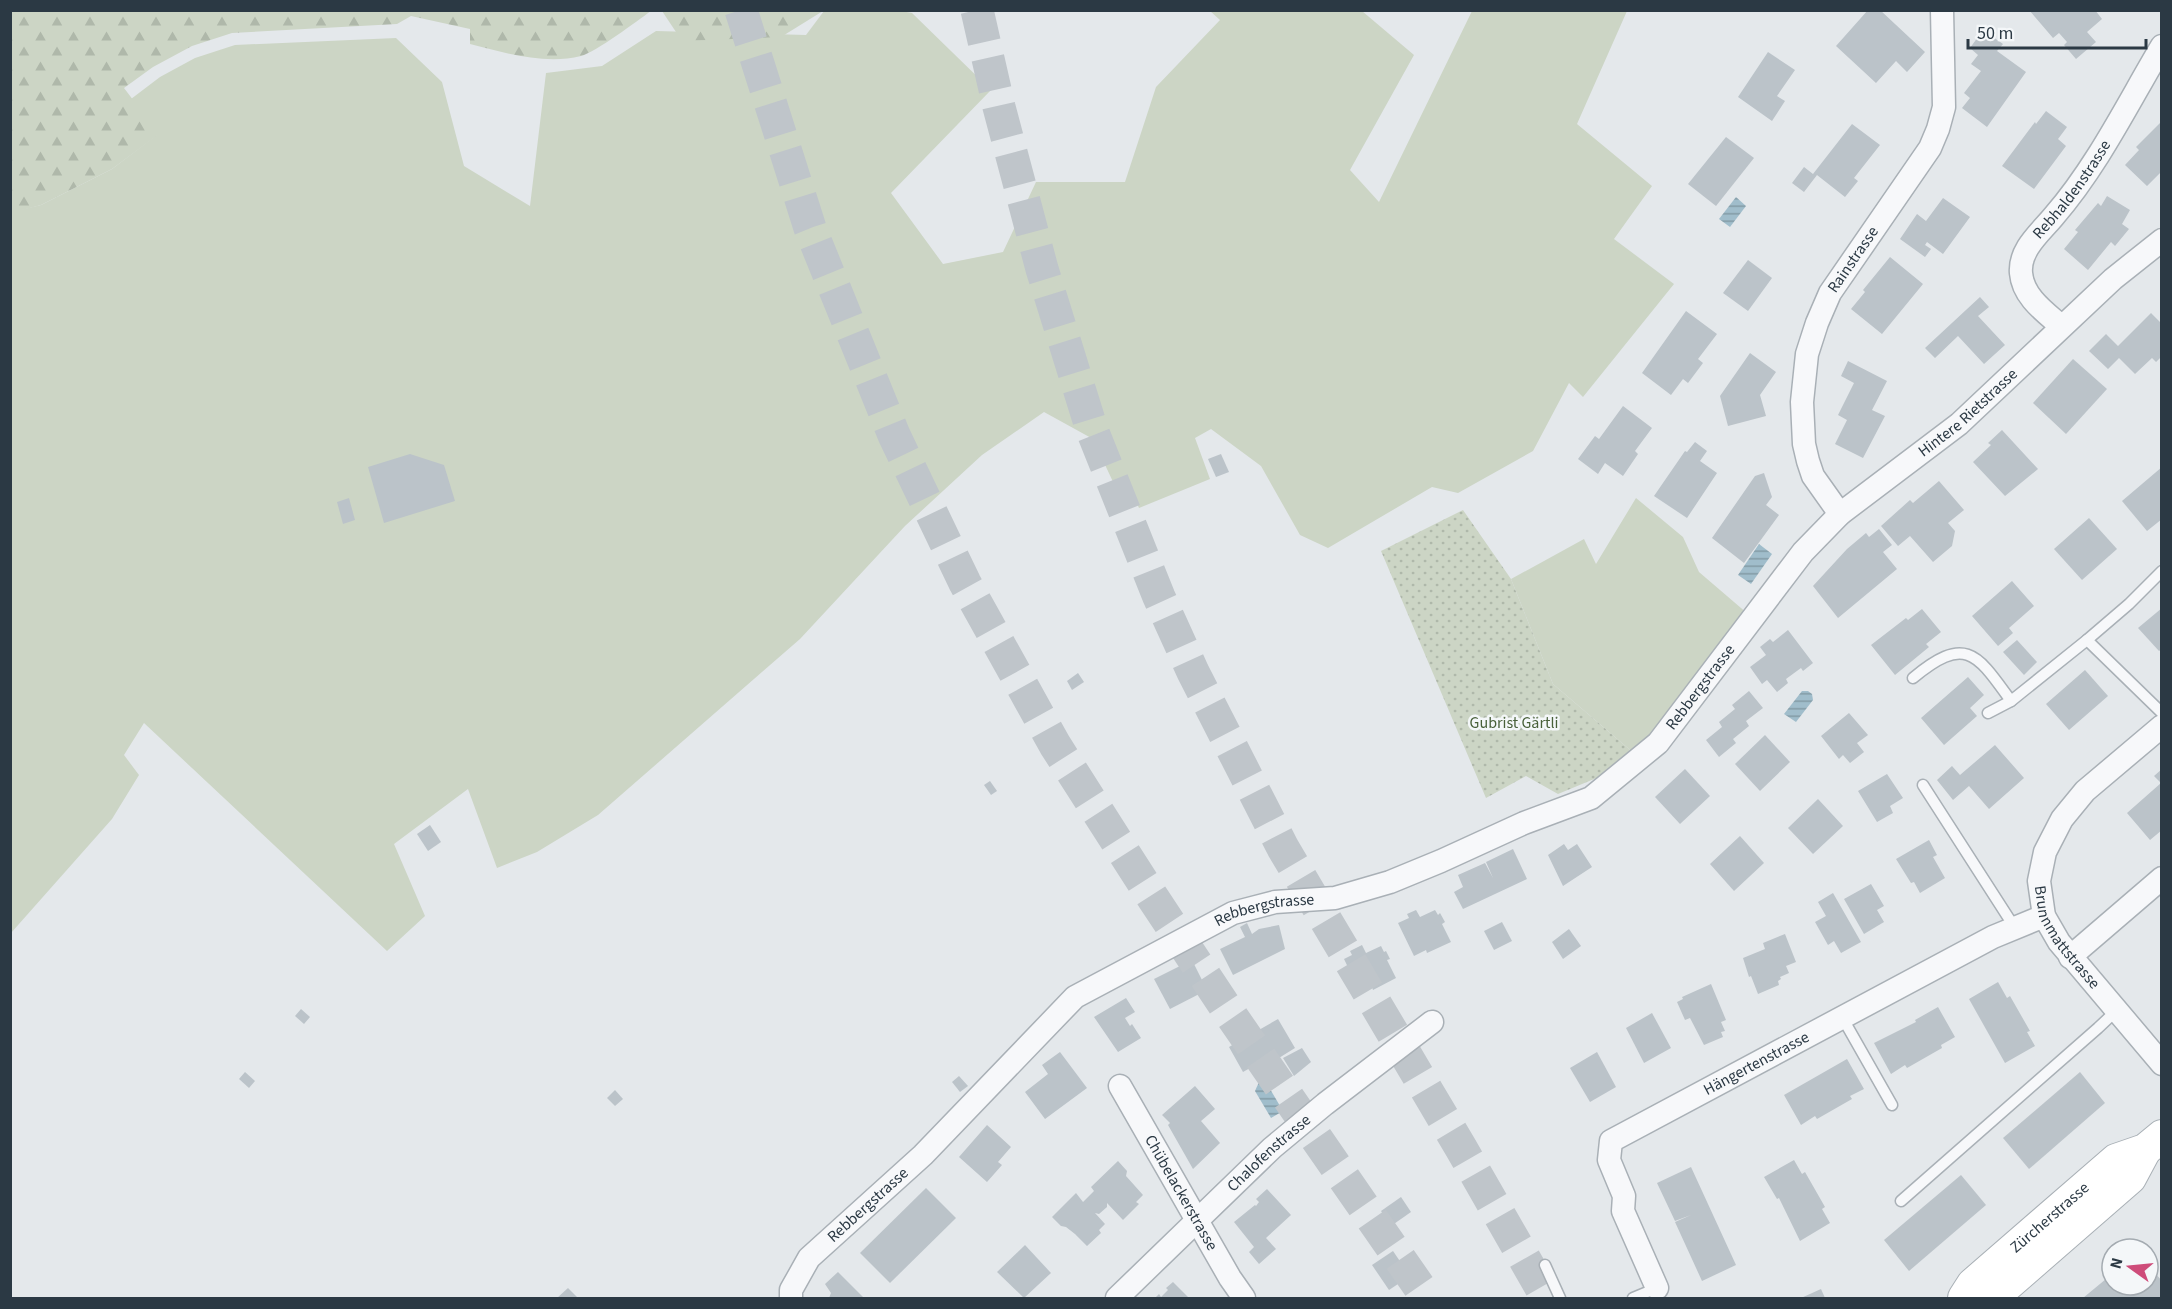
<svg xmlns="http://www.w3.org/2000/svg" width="2172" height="1309" font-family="'Source Sans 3',sans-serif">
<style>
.green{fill:#ccd5c5}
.forest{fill:url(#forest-firs)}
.garden{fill:url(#garden-dots)}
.water{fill:url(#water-rules)}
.building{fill:#bbc3c9}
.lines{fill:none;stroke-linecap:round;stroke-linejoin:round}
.motorway-tunnel{stroke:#bfc5ca;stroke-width:33;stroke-dasharray:33 16;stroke-linecap:butt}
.service-casing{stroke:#a9b0b6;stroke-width:13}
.minor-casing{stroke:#a9b0b6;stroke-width:25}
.secondary-casing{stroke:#a9b0b6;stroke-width:34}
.service{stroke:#f7f8fa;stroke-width:10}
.minor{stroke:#f7f8fa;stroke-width:22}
.secondary{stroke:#fff;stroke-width:32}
.labels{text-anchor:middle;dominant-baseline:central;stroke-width:5;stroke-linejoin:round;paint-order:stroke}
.street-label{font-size:16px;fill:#2b3944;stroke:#f4f7f9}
.park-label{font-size:16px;fill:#486039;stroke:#f4f7f9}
</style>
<defs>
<pattern id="forest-firs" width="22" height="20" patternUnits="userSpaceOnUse" patternTransform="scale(1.5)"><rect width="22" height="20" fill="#ccd5c5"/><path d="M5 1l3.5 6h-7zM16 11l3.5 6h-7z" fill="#afb8aa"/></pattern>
<pattern id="garden-dots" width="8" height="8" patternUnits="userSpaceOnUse" patternTransform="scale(1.5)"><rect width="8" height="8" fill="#ccd5c5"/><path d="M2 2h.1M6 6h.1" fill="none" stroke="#afb8aa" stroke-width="1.8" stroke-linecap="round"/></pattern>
<pattern id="water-rules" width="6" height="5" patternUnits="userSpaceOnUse" patternTransform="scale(1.5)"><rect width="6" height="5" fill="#a0bdcb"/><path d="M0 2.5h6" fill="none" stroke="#839ba6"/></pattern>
</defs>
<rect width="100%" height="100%" fill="#e4e8eb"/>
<g class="green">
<polygon points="896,10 912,13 991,90 891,193 943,264 1003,252 1036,182 1125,182 1156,87 1220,20 1210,11 1362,11 1414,55 1350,170 1379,202 1472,11 1627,11 1577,124 1652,186 1614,239 1674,284 1583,397 1569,383 1533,451 1458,493 1432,487 1328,548 1300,535 1261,466 1211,429 1195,438 1210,479 1139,508 1127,481 1114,484 1093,439 1044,412 982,455 905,526 800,639 598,815 537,852 497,868 468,789 394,844 425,916 387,951 144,723 124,755 139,775 112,819 11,933 11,212 41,205 112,169 158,134 131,99 160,77 195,58 235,45 396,38 442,82 464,166 530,206 546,73 602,66 656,31 806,35 824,11"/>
<polygon points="1636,498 1683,537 1699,572 1748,614 1636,755 1553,684 1511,579 1584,539 1596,564"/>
</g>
<g class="forest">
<path d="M10,11L11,10L651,11C637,21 596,52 581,56C545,65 505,53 470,44V29L411,16L397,24L232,33L192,46L153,67L124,88L159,134L112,169L41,205L11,213Z"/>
<polygon points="662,11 823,11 781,37 682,41"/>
</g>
<polygon class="garden" points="1463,510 1511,579 1553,684 1636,755 1611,772 1558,794 1526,776 1486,798 1381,551"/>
<g class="water">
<polygon points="1736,197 1746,206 1730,227 1719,219"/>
<polygon points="1759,544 1772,554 1751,584 1738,575"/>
<polygon points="1802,691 1808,691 1812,694 1813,700 1796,722 1784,714"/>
<polygon points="1259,1082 1267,1084 1283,1111 1271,1118 1255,1091"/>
</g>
<g class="building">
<polygon points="1868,10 1880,10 1925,52 1907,72 1896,61 1876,83 1836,46"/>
<polygon points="2029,10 2095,10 2102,19 2087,32 2096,42 2076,59 2064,45 2067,42 2059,33 2053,38"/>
<polygon points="1983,30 2003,44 1997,51 2026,72 1987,127 1962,108 1970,98 1964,93 1981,71 1971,64 1978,55 1970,48"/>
<polygon points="1768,52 1795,70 1777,96 1785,101 1772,121 1738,97"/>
<polygon points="2046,111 2067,127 2058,139 2066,146 2034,189 2002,166 2035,122 2036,124"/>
<polygon points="2162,121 2162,171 2147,186 2125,165 2139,150 2136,147"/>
<polygon points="1852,124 1880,145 1854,178 1858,181 1845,197 1817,175 1804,192 1792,183 1804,167 1813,174"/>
<polygon points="1726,137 1754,158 1716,206 1688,184"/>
<polygon points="2107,196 2130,210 2122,224 2129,229 2115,246 2111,242 2088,270 2064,249 2078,232 2075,230 2098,203 2101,206"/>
<polygon points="1943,198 1970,217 1943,254 1927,242 1925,245 1931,249 1925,257 1900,239 1917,214 1926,221"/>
<polygon points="1890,257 1923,284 1882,334 1851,309 1865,292 1863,290"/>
<polygon points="1748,260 1772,278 1748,311 1723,293"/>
<polygon points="1980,297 1989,307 1978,316 2005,345 1984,364 1958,336 1935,358 1925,348"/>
<polygon points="1686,311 1717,334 1698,359 1703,363 1688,383 1683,379 1671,395 1642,373"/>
<polygon points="2151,313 2162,324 2162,356 2156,362 2152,358 2135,374 2119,358 2108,369 2089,351 2106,334 2118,346"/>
<polygon points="1750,353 1776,372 1760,395 1766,416 1728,426 1720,396"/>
<polygon points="2073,359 2107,389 2066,434 2033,403"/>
<polygon points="1848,361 1887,381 1872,410 1885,416 1863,458 1835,444 1847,420 1838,415 1854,383 1841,376"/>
<polygon points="1623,406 1652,428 1635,451 1638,454 1623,476 1605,463 1598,474 1578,459 1595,436 1599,439"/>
<polygon points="2002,430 2038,469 2005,496 1973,462 1991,445 1988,443"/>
<polygon points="1695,442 1707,451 1700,461 1717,473 1687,518 1654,496 1685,451 1687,452"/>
<polygon points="410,454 444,465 455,501 384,523 368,467"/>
<polygon points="1221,454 1229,472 1216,477 1208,459"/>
<polygon points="2162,467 2162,519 2147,531 2122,501"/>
<polygon points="1764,473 1772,497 1766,505 1779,515 1744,563 1712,538 1755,476"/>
<polygon points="1939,481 1964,510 1948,523 1955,531 1952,546 1933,562 1910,536 1898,546 1881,526 1910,500 1913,503"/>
<polygon points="349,498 355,520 343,524 337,502"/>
<polygon points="2089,518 2117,549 2082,580 2054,549"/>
<polygon points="1879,529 1892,545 1883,552 1897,569 1838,618 1813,586 1847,549 1866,533 1869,537"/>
<polygon points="2012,581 2034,606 2009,628 2013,633 1998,646 1972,616"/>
<polygon points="2162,608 2162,649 2159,651 2138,628"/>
<polygon points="1922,609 1941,632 1926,644 1929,647 1895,675 1871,645 1906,618 1908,620"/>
<polygon points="1788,630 1813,663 1803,671 1801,668 1786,679 1788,683 1777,692 1767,680 1762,684 1750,667 1766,655 1760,647 1770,639 1773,642"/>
<polygon points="2017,640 2037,662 2024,675 2003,652"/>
<polygon points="2085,670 2108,696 2069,730 2046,704"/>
<polygon points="1078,673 1084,682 1072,690 1067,681"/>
<polygon points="1968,677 1984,695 1970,708 1977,716 1944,745 1921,718"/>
<polygon points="1749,691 1763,708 1746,721 1749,726 1733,739 1736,743 1719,757 1706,740 1722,727 1719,722 1735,709 1732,705"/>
<polygon points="1849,713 1868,735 1857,743 1864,752 1850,763 1843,755 1839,759 1821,736"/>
<polygon points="1765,735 1790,762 1760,791 1735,764"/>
<polygon points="1995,745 2024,778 1989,809 1969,786 1953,800 1937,780 1952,766 1960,775"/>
<polygon points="1685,769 1710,796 1680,824 1655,797"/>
<polygon points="2162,769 2162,830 2150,840 2127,813 2161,783 2154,776"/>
<polygon points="1887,774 1903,798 1890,806 1893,813 1877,822 1858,791"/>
<polygon points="990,781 997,791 991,795 984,785"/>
<polygon points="1818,799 1843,826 1813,854 1788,828"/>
<polygon points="430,825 441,842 428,851 417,834"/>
<polygon points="1740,836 1764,863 1734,891 1710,864"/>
<polygon points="1929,840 1937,855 1933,857 1945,878 1920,893 1914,882 1911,883 1896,859"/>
<polygon points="1564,844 1568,850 1577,844 1592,867 1563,886 1548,855"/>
<polygon points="1513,849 1527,879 1463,909 1454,892 1463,887 1458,875 1485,863 1493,878 1486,862"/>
<polygon points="1871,884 1884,906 1877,910 1884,922 1864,934 1844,899"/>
<polygon points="1833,893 1861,942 1841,953 1834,941 1828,945 1815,922 1826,916 1818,902"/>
<polygon points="1416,910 1420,917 1435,910 1438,915 1440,913 1445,922 1442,924 1451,942 1427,953 1426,950 1414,956 1398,923 1409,918 1407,914"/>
<polygon points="1502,922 1512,941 1494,950 1484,931"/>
<polygon points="1247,923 1252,934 1259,929 1279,925 1285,949 1233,975 1220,949 1245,937 1240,927"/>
<polygon points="1569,929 1581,946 1563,959 1552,942"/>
<polygon points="1785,934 1796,962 1786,966 1789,973 1780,977 1781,979 1778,981 1779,985 1758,994 1751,976 1749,977 1743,958 1765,949 1763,943"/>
<polygon points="1362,945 1366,953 1381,946 1384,952 1386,951 1390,959 1387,960 1396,978 1373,990 1372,987 1360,992 1344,959 1352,955 1350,951"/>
<polygon points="1192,960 1207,990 1170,1009 1154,979"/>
<polygon points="1998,982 2007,998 2010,996 2030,1031 2027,1032 2035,1046 2005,1063 1969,999"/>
<polygon points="1711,984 1726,1020 1721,1022 1725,1031 1721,1032 1723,1037 1704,1045 1690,1018 1685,1020 1677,1002 1683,999 1682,997"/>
<polygon points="1126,998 1135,1012 1125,1018 1130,1026 1132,1024 1141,1038 1118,1052 1094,1017"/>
<polygon points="1938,1007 1955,1037 1941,1045 1942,1048 1907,1068 1905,1065 1891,1074 1874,1043 1916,1022 1915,1020"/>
<polygon points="301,1009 310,1017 304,1024 295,1016"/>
<polygon points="1652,1013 1671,1048 1644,1063 1626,1028"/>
<polygon points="1278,1019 1295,1048 1269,1064 1266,1059 1243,1072 1229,1047"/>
<polygon points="1302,1048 1311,1062 1294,1076 1283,1058"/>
<polygon points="1060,1052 1087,1088 1045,1119 1025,1092 1048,1074 1042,1065"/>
<polygon points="1597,1052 1616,1087 1590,1102 1570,1068"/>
<polygon points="1847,1059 1864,1089 1850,1096 1852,1099 1817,1119 1815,1116 1801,1125 1784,1095"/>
<polygon points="245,1072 255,1081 249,1088 239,1079"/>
<polygon points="2080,1072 2105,1103 2029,1169 2003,1138"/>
<polygon points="959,1076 968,1086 960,1092 952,1082"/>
<polygon points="1195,1086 1215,1109 1201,1121 1220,1143 1193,1169 1168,1125 1170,1123 1162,1115"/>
<polygon points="615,1090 623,1099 615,1106 607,1098"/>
<polygon points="987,1125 1011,1147 998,1162 1002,1165 987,1182 959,1157"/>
<polygon points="1794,1160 1802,1174 1805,1172 1825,1207 1822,1209 1830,1223 1800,1241 1779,1198 1777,1199 1764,1177"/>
<polygon points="1118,1161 1127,1171 1126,1176 1143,1195 1136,1202 1139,1204 1123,1220 1107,1203 1107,1207 1099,1214 1095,1213 1105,1224 1099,1230 1101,1233 1087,1246 1075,1234 1066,1227 1061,1226 1052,1217 1076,1193 1083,1202 1094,1191 1091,1187"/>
<polygon points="1691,1167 1736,1265 1702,1281 1675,1222 1691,1215 1675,1221 1657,1183"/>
<polygon points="1961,1175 1986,1205 1909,1271 1884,1240"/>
<polygon points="926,1188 956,1218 890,1283 860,1253"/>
<polygon points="1267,1189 1291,1215 1266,1238 1276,1249 1259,1264 1249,1252 1254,1247 1234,1222 1255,1205 1256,1206 1259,1202 1256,1199"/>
<polygon points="1401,1197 1411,1212 1391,1226 1381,1211"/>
<polygon points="1025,1245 1051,1273 1024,1298 997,1272"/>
<polygon points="1393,1251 1410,1276 1389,1290 1372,1265"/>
<polygon points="2148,1265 2162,1281 2162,1298 2083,1298 2112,1274 2112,1285 2148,1285"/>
<polygon points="838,1272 864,1298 829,1298 831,1293 825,1284"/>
<polygon points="1173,1282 1189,1298 1155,1298 1159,1294 1161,1297 1168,1290 1166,1288"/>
<polygon points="568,1288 578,1298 557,1298"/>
<polygon points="1821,1289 1825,1298 1801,1298"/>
</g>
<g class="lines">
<g class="motorway-tunnel">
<polyline points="741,10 810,228 894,435 965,583 1055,745 1153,898 1226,1008 1427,1298"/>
<polyline points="977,10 999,107 1042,269 1092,430 1159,597 1193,672 1283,848 1461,1148 1547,1298"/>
</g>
<defs>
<g id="service">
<polyline points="2087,640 2129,604 2162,571"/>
<path d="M1913,678C1966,634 1977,654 2011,701"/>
<polyline points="1988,713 2011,701 2087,640 2162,713"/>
<polyline points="1923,785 2015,928"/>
<polyline points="1842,1017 1892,1105"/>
<polyline points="1901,1201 2098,1028 2116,1011"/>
<polyline points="1545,1265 1560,1298"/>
<polyline points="1633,1298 1657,1288"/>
</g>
<g id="minor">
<path id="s1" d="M2061,326C2045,312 2023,297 2021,273C2019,249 2041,232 2054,216C2098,165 2128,103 2162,46"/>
<path id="s2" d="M1840,514L1813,476L1808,461L1804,444L1802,402L1807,354L1817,323L1830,293L1930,148L1938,129L1944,107L1942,10"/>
<path id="s3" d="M2162,726L2085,791L2062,819L2045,852L2039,881L2044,916L2059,942L2162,1064"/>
<polyline points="2070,957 2162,878"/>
<path id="s4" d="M1120,1086L1230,1278L1244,1298"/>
<path id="s5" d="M1657,1288L1623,1211L1624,1196L1609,1160L1611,1141L1993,937L2044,916"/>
<path id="s6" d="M791,1298V1290L809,1258L923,1155L1075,997L1233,913L1275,902L1335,898L1390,882L1441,861L1524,823L1591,798L1658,743L1803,552L1840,514L1959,424L2113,279L2162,240"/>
<path id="s7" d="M1117,1298L1272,1148L1325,1104L1432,1022"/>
</g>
<g id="secondary">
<path id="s8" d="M1964,1298L1973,1284L2116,1160L2145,1150L2162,1136"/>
<polyline points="1992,1298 2130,1178 2145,1150"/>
</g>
</defs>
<use href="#service" class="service-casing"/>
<use href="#minor" class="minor-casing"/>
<use href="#secondary" class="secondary-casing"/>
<use href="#service" class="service"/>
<use href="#minor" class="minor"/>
<use href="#secondary" class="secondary"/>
</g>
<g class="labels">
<g class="street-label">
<text stroke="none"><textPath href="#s1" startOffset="168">Rebhaldenstrasse</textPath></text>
<text stroke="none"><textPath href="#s2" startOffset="276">Rainstrasse</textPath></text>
<text stroke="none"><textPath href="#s6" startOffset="1518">Hintere Rietstrasse</textPath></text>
<text stroke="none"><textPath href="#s6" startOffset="1132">Rebbergstrasse</textPath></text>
<text stroke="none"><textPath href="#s6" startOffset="628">Rebbergstrasse</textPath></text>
<text stroke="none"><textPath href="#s3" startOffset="268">Brunnmattstrasse</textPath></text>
<text stroke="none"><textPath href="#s5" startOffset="322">Hängertenstrasse</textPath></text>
<text stroke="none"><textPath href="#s7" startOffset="210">Chalofenstrasse</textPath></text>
<text stroke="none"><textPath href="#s4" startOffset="123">Chübelackerstrasse</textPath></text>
<text stroke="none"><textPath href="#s6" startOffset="124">Rebbergstrasse</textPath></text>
<text stroke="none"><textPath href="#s8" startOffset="118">Zürcherstrasse</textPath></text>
</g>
<g class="park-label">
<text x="1514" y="723">Gubrist Gärtli</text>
</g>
</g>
<rect width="2172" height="1309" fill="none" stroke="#2b3944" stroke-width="24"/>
<g transform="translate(2130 1267) rotate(285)"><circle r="28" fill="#f4f7f9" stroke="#a4abb1" stroke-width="1.5"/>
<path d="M0-4.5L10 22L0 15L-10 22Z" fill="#ce4c7a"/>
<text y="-9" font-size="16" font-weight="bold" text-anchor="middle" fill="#2b3944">N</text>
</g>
<path d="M1968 39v9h178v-9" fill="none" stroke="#2b3944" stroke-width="3"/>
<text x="1977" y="39" font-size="18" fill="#2b3944" stroke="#f4f7f9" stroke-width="4.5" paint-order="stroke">50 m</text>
</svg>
